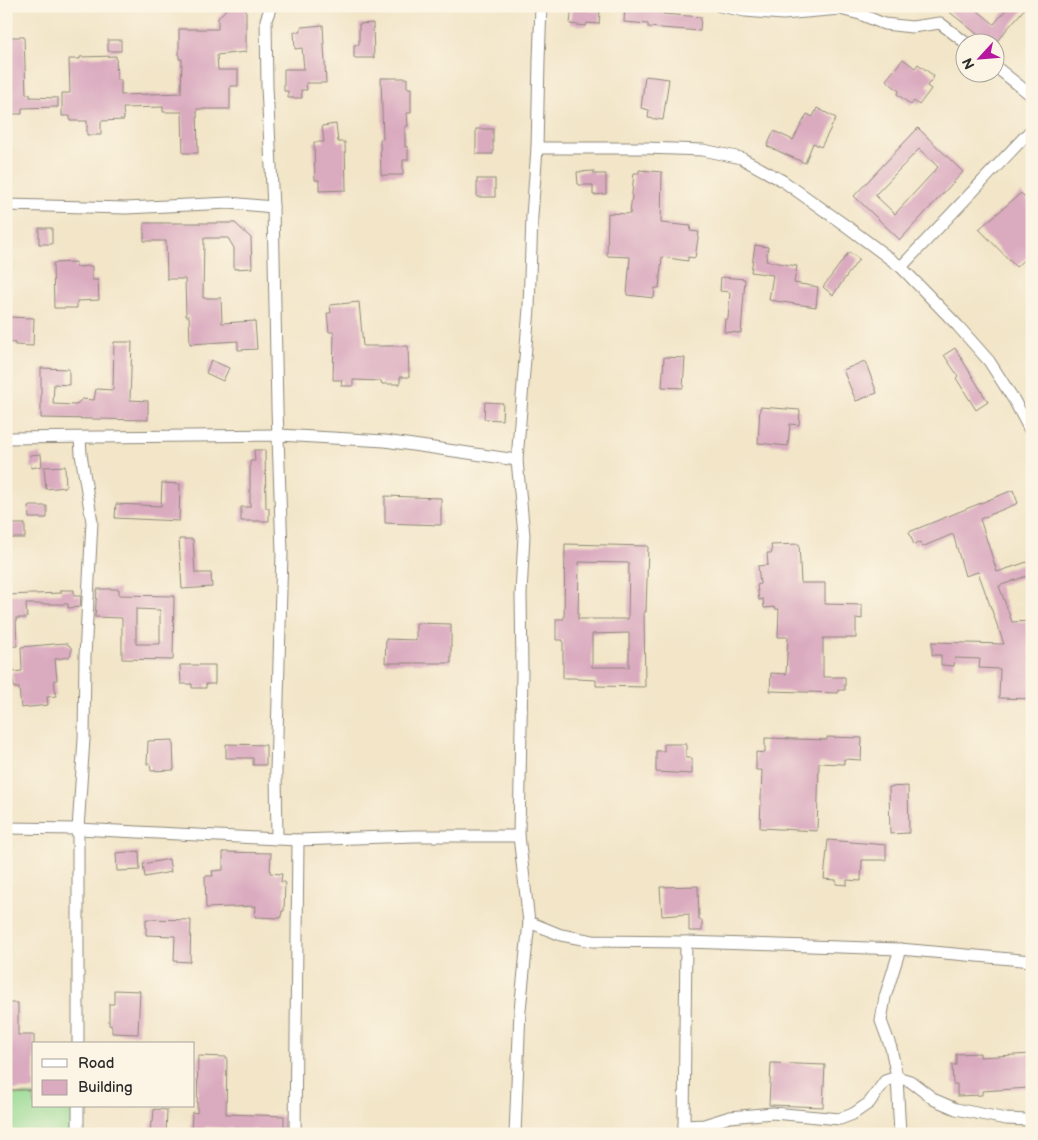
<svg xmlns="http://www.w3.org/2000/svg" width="1038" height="1140" font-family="'Balsamiq Sans',sans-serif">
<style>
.green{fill:#95d992;stroke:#60825e}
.building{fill:#daaabf;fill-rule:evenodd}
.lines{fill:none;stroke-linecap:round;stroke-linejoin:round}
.street-casing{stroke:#8e887a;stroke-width:13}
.street{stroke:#fff;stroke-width:11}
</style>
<rect width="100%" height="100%" fill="#fcf5e5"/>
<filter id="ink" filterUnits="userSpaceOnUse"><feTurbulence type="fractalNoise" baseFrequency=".02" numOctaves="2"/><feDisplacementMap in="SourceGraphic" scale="10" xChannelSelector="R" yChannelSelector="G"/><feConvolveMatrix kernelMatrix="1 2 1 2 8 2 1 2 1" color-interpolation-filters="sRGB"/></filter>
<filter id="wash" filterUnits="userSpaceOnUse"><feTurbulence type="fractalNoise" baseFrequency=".0096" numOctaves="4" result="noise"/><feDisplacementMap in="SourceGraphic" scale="20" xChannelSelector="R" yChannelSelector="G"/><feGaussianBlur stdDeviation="1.12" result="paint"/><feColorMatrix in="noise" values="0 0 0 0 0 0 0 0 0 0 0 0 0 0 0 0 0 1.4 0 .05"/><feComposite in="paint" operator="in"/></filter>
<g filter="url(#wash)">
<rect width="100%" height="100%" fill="#f2e5c8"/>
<polygon class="green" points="6,1094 34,1095 34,1106 73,1106 73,1134 6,1134"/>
<g id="blocks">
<g class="building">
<polygon points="229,6 242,6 246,9 246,52 217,55 218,70 238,70 238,86 230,86 230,109 197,109 198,153 183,153 182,112 163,112 163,107 123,108 124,120 101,121 101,135 87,135 87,121 70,121 70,116 62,116 62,93 70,93 69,59 80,59 80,57 116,56 117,80 121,80 121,95 181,93 182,59 179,59 179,29 218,29 218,18"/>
<polygon points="572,6 589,6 588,10 600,12 599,24 587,23 586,26 570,24"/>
<polygon points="625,6 664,6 663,14 701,17 700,31 648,27 648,24 624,22"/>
<polygon points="942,6 972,6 994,24 1009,6 1027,6 996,42 987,42"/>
<polygon points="373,23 374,58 354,58 354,45 359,45 359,24"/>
<polygon points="323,25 326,83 306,83 307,90 301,90 302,98 288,98 288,91 284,91 284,69 304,69 302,48 295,49 294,32 301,32 301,27"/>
<polygon points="6,37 24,37 26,94 30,94 30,97 58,98 58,107 22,108 22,114 11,114 11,109 6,109"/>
<rect x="108" y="40" width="13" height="11"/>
<polygon points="903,59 915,68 918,64 934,76 927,86 931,89 919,105 914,101 911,105 897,94 899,91 886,80"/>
<polygon points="645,76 669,79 663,120 648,118 649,110 641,108"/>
<polygon points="381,78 407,78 407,88 411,88 411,113 407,113 408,126 405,126 405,147 408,147 408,160 403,160 403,175 381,175 380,139 383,139"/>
<polygon points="817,108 836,118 821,147 813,143 805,163 767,146 774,131 793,140 807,114 813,117"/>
<polygon points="336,124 338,142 345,142 346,190 319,191 319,180 315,180 314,142 324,142 322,126"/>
<path d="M918,128L963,172L900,240L854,196ZM919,149L938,167L895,214L875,195Z"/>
<rect x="476" y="129" width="17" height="25"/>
<polygon points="639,170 662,172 661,223 691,226 690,231 699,232 695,258 688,257 688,261 662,257 659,288 655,288 654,298 627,295 630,257 607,256 608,213 630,214 634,173 639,173"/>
<polygon points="594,171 594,174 606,174 606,194 593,195 593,185 578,185 577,172"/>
<rect x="477" y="179" width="18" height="18"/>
<polygon points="1021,193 1032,205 1032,252 1016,267 979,229"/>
<polygon points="144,223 235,223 251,238 252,268 234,269 234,248 228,238 204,238 203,298 221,298 222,323 255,321 257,349 238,350 238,341 190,344 189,316 186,316 185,279 167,279 166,241 144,241"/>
<rect x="39" y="228" width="13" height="16"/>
<polygon points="755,245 768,247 766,261 797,266 794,283 818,287 816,307 769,300 773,275 751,272"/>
<polygon points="849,252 859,259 833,295 823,287"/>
<polygon points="76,262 76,267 92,266 92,280 98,280 99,300 77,301 77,308 54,308 53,263"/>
<polygon points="721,277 745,279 741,333 724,332 725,319 728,319 730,292 720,291"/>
<polygon points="359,302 363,346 408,346 409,377 400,377 400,384 382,384 381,381 353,380 353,386 341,386 342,380 333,380 334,332 329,332 327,313 331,313 330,305"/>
<polygon points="6,317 34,318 33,346 15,345 15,343 6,342"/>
<polygon points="114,342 132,342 130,400 148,401 148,420 41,418 41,368 69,369 69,385 54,384 53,404 76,405 82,399 94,400 96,389 113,390"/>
<polygon points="955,348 988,402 976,410 956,378 958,376 944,355"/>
<polygon points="664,357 685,358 683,388 662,387"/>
<polygon points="211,360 229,368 223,381 206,373"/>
<polygon points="865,361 877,393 856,401 843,370"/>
<polygon points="485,402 503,403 502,420 484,419"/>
<polygon points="760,407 800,410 799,425 790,424 788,446 758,443"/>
<polygon points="254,450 265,450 266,508 269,508 269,521 241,521 241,507 250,507 250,461 255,461"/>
<polygon points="41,454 42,466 31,468 30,455"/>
<polygon points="65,466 66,487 46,489 44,467"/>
<polygon points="162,483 180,484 179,521 115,518 116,504 161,506"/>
<polygon points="1013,490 1018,503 980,519 997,572 1027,562 1032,574 999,586 1012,622 1032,621 1032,699 999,698 1000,669 979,668 980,659 955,658 954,666 941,665 941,655 932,655 932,642 1004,644 978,572 965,576 953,534 922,547 920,542 914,545 909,532"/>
<polygon points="385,496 441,498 441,525 385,523"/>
<polygon points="28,506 47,506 47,518 29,518"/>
<rect x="6" y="524" width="19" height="14"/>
<polygon points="179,539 193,539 195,573 211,573 212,587 182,589"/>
<path d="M565,544L648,546L646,612H644L645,687L596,686V680L577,679L576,678H563V640H556V619H564ZM579,562L629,563L628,619H578ZM629,633V667H592V634Z"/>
<polygon points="799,544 801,583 825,583 825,604 862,605 862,619 856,618 856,638 823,638 823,677 845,677 845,690 838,690 838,693 770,691 771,673 786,674 788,637 778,637 779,609 775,609 774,607 764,608 763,599 759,600 757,585 760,584 758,566 768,565 767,553 772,553 771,545"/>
<path d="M97,589H119V595L174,596L173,660L122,659V618L95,617ZM136,609L160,610V644H136Z"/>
<polygon points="61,590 74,590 74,596 81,596 80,607 68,608 68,604 26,604 27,618 16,618 17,646 6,647 6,595 61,593"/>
<polygon points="416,623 451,624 451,663 385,663 386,639 416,640"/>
<polygon points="65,643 69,645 72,649 71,653 69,657 55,659 57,680 54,680 56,696 47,697 48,705 21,708 19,688 14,688 12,672 22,671 21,647"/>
<polygon points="180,665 215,665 215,684 206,684 206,688 192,688 192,684 181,684"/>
<polygon points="827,737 862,738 861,760 844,759 844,764 819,763 817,831 760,828 762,770 756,770 756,752 765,753 765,738 827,740"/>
<polygon points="173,740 174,770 151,771 150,764 147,764 148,741"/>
<polygon points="226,744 266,745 266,765 253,765 253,758 226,758"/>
<polygon points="664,744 686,744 686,758 692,758 692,774 656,772 656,751 664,751"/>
<polygon points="908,786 909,833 890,834 889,787"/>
<polygon points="828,840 886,845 886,860 862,860 861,881 847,880 847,885 836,884 836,880 824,879"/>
<polygon points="139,851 140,870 117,871 116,853"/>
<polygon points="223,852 271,853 270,873 282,874 281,882 285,882 284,911 282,911 281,918 255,917 256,906 206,908 205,876 213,876 212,871 223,870"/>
<polygon points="169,859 171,872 145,877 143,864"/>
<polygon points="698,886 699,920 702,920 702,931 689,931 689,914 662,916 660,887"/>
<polygon points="146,919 191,920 190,962 174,961 175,936 146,935"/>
<polygon points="114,990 140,991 138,1034 112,1033 112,1026 109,1025 109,1004 114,1004"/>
<polygon points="6,1003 18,1003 18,1035 34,1035 34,1090 6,1090"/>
<polygon points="980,1053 980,1057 1032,1054 1032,1084 1030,1084 1029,1088 982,1091 982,1095 957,1096 957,1084 953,1084 952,1065 956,1065 956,1054"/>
<polygon points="198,1056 227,1057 226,1114 284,1116 284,1134 258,1134 258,1130 205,1127 205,1134 191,1134 192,1112 197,1113"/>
<polygon points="771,1063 825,1065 823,1107 769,1105"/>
<polygon points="154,1109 167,1110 166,1134 150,1134 151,1122 153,1122"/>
</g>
</g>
</g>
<g filter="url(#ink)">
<use href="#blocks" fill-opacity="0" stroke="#8e887a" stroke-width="1"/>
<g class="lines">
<defs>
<g id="street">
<polyline points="271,6 266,20 267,87 273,207 277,408 282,552 276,772 277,839"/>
<polyline points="720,6 745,11 783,14 840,9 860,14 884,24 912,27 940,23 966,43"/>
<polyline points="996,67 1032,96"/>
<polyline points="537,148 645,148 703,150 741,158 783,181 849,228 901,267 958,326 989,361 1014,400 1032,434"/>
<polyline points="6,205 126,208 229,203 273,207"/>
<polyline points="901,267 1032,129"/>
<polyline points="6,438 279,435 385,441 517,460 524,535 521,594 522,671 519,836"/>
<polyline points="517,460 529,308 532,216 537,148 539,60 541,6"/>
<polyline points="6,828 78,829 298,840 415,836 519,836 529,922 561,935 593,941 686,942 900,949 1032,961"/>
<polyline points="900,949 885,997 881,1021 891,1048 897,1077 910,1081 935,1100 956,1109 1006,1119 1028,1120 1032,1123"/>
<polyline points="78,1044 78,829 84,739 85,656 92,522 81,454 80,438"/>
<polyline points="78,1106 78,1134"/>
<polyline points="684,1126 686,942"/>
<polyline points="295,1134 298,840"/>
<polyline points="515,1134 520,1010 529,922"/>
<polyline points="683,1134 684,1126 704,1125 730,1117 773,1113 840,1119 853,1114 869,1103 885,1081 897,1077 900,1134"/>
</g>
</defs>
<use href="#street" class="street-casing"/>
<use href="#street" class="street"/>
</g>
</g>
<rect width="1038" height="1140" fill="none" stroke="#fcf5e5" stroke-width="25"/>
<rect x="32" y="1042" width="162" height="65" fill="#fcf5e5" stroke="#a8a49b"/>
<rect x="42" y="1059" width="25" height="8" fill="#ffffff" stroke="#a8a49b"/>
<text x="78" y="1068" font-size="15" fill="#2b2b2b">Road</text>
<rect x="42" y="1080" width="25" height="15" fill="#daaabf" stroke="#a8a49b"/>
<text x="78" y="1092" font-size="15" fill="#2b2b2b">Building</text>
<g transform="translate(980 58) rotate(244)"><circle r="24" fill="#fcf5e5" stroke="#a8a49b"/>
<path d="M0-4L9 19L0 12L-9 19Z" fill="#b5179e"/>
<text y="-8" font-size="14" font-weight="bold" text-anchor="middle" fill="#2b2b2b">N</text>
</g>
</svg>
